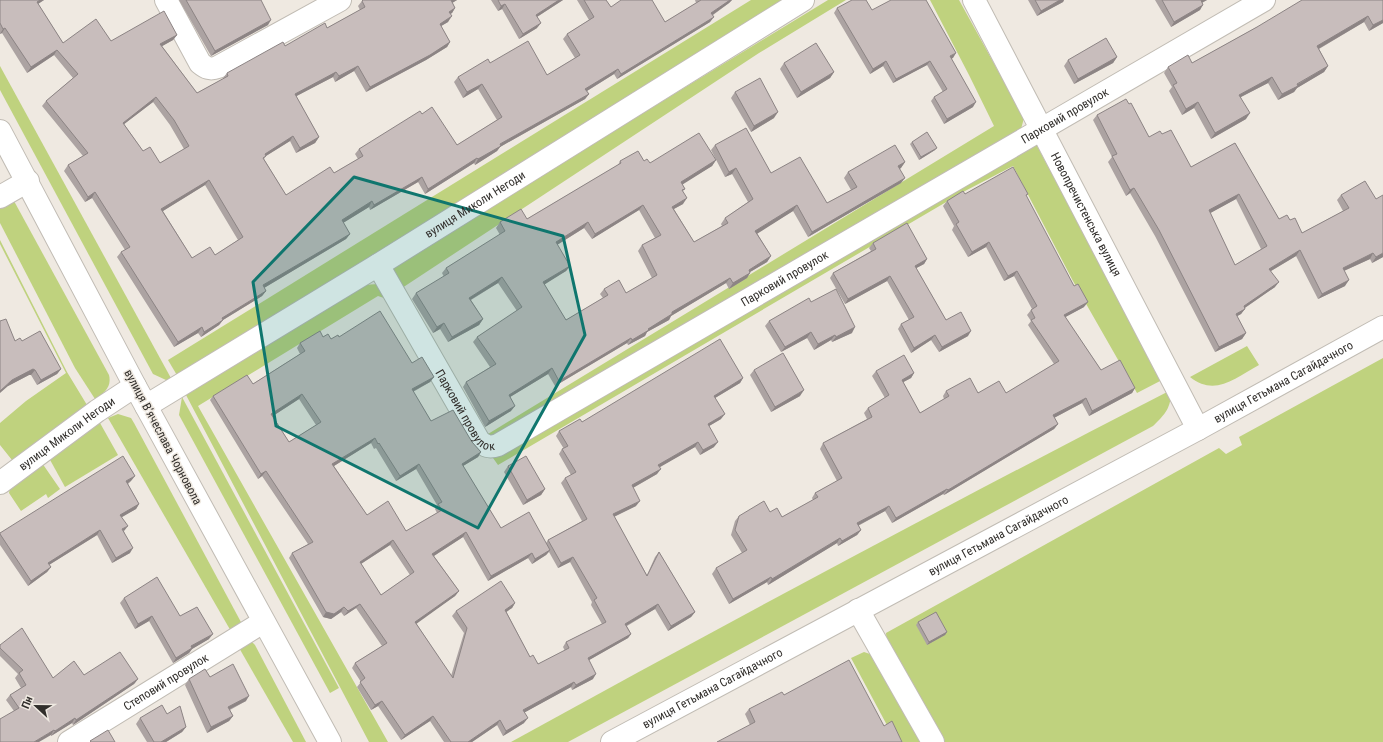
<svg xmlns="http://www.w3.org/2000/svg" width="1383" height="742" font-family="'Roboto Condensed',sans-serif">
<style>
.green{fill:#bfd27e}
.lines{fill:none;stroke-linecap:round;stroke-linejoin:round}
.minor-casing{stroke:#c1bcb4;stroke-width:24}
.major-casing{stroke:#c1bcb4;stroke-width:24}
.minor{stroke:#fff;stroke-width:22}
.major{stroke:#fff;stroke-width:22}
.wall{fill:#aca3a2;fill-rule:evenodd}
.shaded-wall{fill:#8c8484}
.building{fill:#c8bdbc;stroke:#8c8484;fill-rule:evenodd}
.marked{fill:#0f766e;fill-opacity:0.2;stroke:#0f766e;stroke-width:3;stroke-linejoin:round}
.labels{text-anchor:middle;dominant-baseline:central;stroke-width:3;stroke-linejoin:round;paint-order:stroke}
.street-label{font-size:12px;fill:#312e2b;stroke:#efe9e1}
</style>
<rect width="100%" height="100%" fill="#efe9e1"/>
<g class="green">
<polygon points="751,0 791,0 178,377 168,360"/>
<polygon points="828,0 846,0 759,53 399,290 391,267"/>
<polygon points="930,0 959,0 1024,118 1021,129 492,440 488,434 994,126 969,75"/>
<polygon points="0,66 172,380 166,380 153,374 0,90"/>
<polygon points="1036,144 1162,380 1137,393 1073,281 1013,166 965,191 498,465 493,458 1007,156"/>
<path d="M14,201L109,375C112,387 104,393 95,399L75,368L0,223V205Z"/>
<polygon points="0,240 67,372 87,405 12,460 0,445 0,423 26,401 66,373 0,244"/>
<polygon points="378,284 393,301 378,296 198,406 388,742 369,742 186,395 364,285"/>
<path d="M1247,346L1259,365C1235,378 1215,397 1190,377Z"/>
<polygon points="1383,358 1383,742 942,742 887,644 886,633 1219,448 1226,454 1242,445 1239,437"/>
<path d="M1171,390C1171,408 1166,413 1153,426L568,742H511C729,622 949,504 1171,390Z"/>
<polygon points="182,397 339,688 330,693 179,415"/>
<polygon points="118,414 131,418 134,423 242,624 232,633 108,418"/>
<polygon points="100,423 118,455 65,487 49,458"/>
<polygon points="42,463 60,489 48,498 46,494 21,511 9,493 10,487"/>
<polygon points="252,642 255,645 306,742 293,742 238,646"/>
<polygon points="864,652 873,655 923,742 896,742 851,658"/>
</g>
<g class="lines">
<defs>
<g id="minor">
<path d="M166,0L200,63C206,68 210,70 218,67L340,0"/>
<path id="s1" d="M974,0L1198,429"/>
<polyline points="0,197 28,181"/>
<path id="s2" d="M378,265L479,441C485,446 489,448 498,445L1264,0"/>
<path id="s3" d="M146,406L378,265L803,0"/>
<path id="s4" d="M0,483L97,411L135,386"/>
<polyline points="858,610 933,742"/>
<path id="s5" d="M69,742L263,622"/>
</g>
<g id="major">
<polyline points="0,131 135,386 330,742"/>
<path id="s6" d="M612,742L1198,429L1383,327"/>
</g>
</defs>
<use href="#minor" class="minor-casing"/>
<use href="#major" class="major-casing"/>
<use href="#minor" class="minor"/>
<use href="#major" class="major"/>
</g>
<g class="wall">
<path d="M0,0H44L38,4L63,43L111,41L177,35L173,40L162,46L197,93L223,79V78L227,73L285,46L327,28L360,10L358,6L362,1L363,0H457L452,3L455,8L452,13L450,14L448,22L441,26L450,42L447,47L426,60L366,92L354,71L335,82L333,77L296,96L319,137L315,143L296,153L290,141L266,156L264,159L286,195L334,173L358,159L355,154L359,149L422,114L457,145L497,120L478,89L463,98L454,82L458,77L490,63L547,75L575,58L563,39L567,34L589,20L577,0H606L611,7L665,22L696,3L695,0H732L729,3L713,15L710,22L617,79L614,74L587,91L589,94L585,99L500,147L497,151L475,165L474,163L425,194L418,182L370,210L369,207L343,223L350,234L346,239L264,288L266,291L262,296L223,320L219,325L201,337L198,333L174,347L117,257L121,252L125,250L92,198L85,202L64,171L68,165L83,156L42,106L46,101L73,78L54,55L27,73L2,33L0,34ZM153,102L170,125L184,149L160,163L143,151L124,124ZM205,185L238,240L215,255L192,258L163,211Z"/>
<polygon points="179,0 261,0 268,25 211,56"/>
<polygon points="491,0 563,0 537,17 537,28 519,39 502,9 498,11"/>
<polygon points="1028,0 1064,0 1063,2 1037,16"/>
<polygon points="1155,0 1207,0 1202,3 1200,10 1171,27"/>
<polygon points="1383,0 1383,23 1369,31 1364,22 1319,49 1328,66 1324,72 1297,88 1294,92 1278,100 1268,83 1241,97 1246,119 1211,139 1194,108 1182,115 1169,91 1172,87 1164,73 1168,67 1192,63 1257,27"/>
<polygon points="837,8 872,10 953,58 951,58 973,107 944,124 931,101 934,97 943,92 927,65 893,83 883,66 870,74 834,13"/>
<polygon points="1117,57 1113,63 1074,84 1064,66 1068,60"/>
<polygon points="784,63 834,72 830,78 797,98 780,69"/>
<polygon points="735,92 774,118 751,132 731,98"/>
<path d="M1129,104L1149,137L1162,134L1191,167L1235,143L1279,219L1290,220L1302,233L1343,211L1337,200L1341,195L1383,257L1372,263L1370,259L1344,271L1345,286L1318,299L1296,256L1271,271L1275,287L1245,308L1241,314L1237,316L1246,333L1242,339L1215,352L1155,236L1130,193L1126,196L1108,162L1112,157L1093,120L1097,115ZM1236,199L1261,249L1235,265L1210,213Z"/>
<polygon points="912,142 935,150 919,160 910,144"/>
<path d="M715,145L771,173L827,203L851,190L844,178L848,172L905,162L900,169L901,183L808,237L793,211L757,233L771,256L767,262L750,272L747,278L729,289L726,283L671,316L669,320L647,332L645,336L628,345L627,343L555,386L548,374L510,397L511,411L485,427L463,387L466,382L490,367L473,342L477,337L517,311L498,283L471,300L483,319L479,325L448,342L440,329L433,333L412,299L416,293L444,277L442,273L446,268L500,235L496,228L500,222L527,219L618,165L620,161H644L650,163L716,160L712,166L682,184L685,189L683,191V204L674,209L694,242L722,226L721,224L725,218L748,202L732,174L725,177L711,150ZM639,210L655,238L642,245L638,251L652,278L626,293L604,289L600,294L603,298L566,320L544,284L566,271L570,266L557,245L584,228L592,239Z"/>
<polygon points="965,194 1028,194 1026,196 1084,307 1065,317 1101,370 1135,388 1132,393 1089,416 1082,403 1054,418 1058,424 1054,429 944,495 943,494 892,523 885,511 858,526 861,530 857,535 838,546 837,543 768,585 767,582 729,604 712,574 716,568 742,553 731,535 735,521 739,516 770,512 782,517 813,500 812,498 815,493 837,481 820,449 823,443 867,419 864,413 868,408 885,398 872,376 876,371 914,373 911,378 903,382 920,413 944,399 943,396 946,391 1006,393 1054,364 1028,325 1031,321 1027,315 1031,310 1032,309 1014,276 1004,281 986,247 968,257 952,230 954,226 943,206 947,201"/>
<polygon points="873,243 927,259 924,264 916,268 946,320 968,336 939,352 931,340 911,353 898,329 901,324 909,320 887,281 845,304 830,278 833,273 871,251 869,248"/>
<polygon points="811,302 852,333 832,342 831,340 814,350 807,338 781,352 765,326 769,321"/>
<path d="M323,337L331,339L339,337L412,363L434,377L430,382L413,392L431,421L472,442L481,452L478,457L463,466L501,528L546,543L548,540L582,521L561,483L565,478L571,475L559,454L562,449H564L556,436L559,431L582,422L743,378L740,383L715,398L721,419L709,426L714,447L700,455L695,447L659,467L657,474L633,488L636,506L614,517L647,575L655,557L659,552L695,612L691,617L668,631L655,609L627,626L631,634L628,638L589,660L593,679L572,690L571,687L525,712L524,723L503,736L497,725L472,742H444L430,721L401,740L378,706L371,710L357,687L361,682L352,668L355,663L382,646L356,608L344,616L341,612L331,619L323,617L289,558L292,553L308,544L262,476L258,479L210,400L213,396L253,384L300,354L297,348L300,343ZM299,399L316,425L289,442L273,416ZM371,443L374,449L376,448L396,481L416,469L437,505L435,509L437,513L406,531L367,515L334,466ZM463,537L488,581L528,558L532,564L546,555L549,552L558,568L570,562L592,602L591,605L602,624L566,642L563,647L565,651L538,664L530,657L506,611L512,608L515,603L456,611L452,616L464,633L451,676L416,623L455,596L459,591L434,556ZM390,545L410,575L381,595L361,564Z"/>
<polygon points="15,341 22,341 61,369 57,374 37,385 31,375 29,375 8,386"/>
<polygon points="754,370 800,396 771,412 750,375"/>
<polygon points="508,466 545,489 541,495 523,505 504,472"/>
<polygon points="131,481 128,484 139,504 136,509 121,517 124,531 130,553 112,563 97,535 49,565 51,567 47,572 28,586 0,545 0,533"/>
<polygon points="124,598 180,616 209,639 192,649 189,653 173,663 149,621 135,629 120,603"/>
<polygon points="918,622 947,632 945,635 927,645 916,625"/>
<polygon points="0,645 53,678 84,675 138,679 134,684 73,725 72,723 51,736 51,735 14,711 6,700 10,695 21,688 15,678 18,674 0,656"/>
<polygon points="189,679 246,701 230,710 233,716 229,721 207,733 185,685"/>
<polygon points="784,695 884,726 750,725 745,714 749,709"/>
<polygon points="167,714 186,727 182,732 166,742 147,742 136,724 140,718"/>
</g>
<g class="shaded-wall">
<polygon points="40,0 44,0 33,7 37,2"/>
<polygon points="452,0 457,0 447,6"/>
<polygon points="559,0 563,0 532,20 536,15"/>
<polygon points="730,0 732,0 729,3 708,18 711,13"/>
<polygon points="1060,0 1064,0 1063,2 1037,16 1041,11"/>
<polygon points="1202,0 1207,0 1197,5"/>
<polygon points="505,4 502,9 498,11 501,6"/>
<polygon points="1203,5 1200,10 1171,27 1174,22"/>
<polygon points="455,8 452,13 445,17 449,12"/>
<polygon points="452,16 448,22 436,29 440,24"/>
<polygon points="1368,16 1364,22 1313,52 1317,46"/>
<polygon points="714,17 710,22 617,79 621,74"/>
<polygon points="271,20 268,25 211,56 215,51"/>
<polygon points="1383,20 1383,23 1369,31 1373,25"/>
<polygon points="541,23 537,28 519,39 523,34"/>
<polygon points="5,28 2,33 0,34 3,29"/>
<polygon points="177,35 173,40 157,49 160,44"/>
<polygon points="450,42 447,47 426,60 366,92 370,87"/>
<polygon points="57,50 54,55 27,73 31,67"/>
<polygon points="956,53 953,58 947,61 950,56"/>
<polygon points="1117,57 1113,63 1074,84 1078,79"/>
<polygon points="886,61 883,66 870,74 873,69"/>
<polygon points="930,61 927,65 893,83 896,79"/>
<polygon points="358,66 354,71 335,82 339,76"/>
<polygon points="1328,66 1324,72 1297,88 1294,92 1278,100 1282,94"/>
<polygon points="618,69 614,74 582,94 585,89"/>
<polygon points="336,72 333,77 291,99 295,94"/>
<polygon points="834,72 830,78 797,98 801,92"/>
<polygon points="1272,77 1268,83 1235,100 1239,95"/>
<polygon points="482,84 478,89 463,98 467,92"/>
<polygon points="589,94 585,99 500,147 497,151 475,165 478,159 500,144"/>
<polygon points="156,97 153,102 119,128 123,123"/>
<polygon points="976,102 973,107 944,124 947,119"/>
<polygon points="1198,102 1194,108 1182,115 1186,109"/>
<polygon points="778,112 774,118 751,132 754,126"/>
<polygon points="1250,113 1246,119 1211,139 1215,133"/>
<polygon points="293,136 290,141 261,159 265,154"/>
<polygon points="319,137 315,143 296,153 300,148"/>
<polygon points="937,148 935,150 919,160 921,157"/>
<polygon points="477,158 474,163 425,194 428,189"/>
<polygon points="716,160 712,166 677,188 681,182"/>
<polygon points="905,162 901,168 894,172 898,166"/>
<polygon points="736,168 732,174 725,177 729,172"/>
<polygon points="422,177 418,182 370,210 374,205"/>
<polygon points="905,178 901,183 808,237 812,232"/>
<polygon points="209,180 205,185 158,214 161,209"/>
<polygon points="1134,188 1130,193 1126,196 1130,190"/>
<polygon points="95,192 92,198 85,202 88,197"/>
<polygon points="1239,194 1236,199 1205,216 1209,210"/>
<polygon points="687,198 683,204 668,212 672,207"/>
<polygon points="372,201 369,207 338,226 342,220"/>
<polygon points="643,205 639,210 592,239 595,234"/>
<polygon points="797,205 793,211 752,237 755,231"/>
<polygon points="588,222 584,228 552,248 556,242"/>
<polygon points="350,234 346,239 259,291 263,285"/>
<polygon points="989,242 986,247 968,257 972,252"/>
<polygon points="1300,250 1296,256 1266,274 1269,269"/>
<polygon points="1373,253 1370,259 1339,273 1343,268"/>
<polygon points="1383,253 1383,257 1372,263 1376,257"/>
<polygon points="771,256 767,262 745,275 749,270"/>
<polygon points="927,259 924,264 911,271 915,266"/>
<polygon points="570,266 566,271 539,288 543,282"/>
<polygon points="1017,271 1014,276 1004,281 1008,276"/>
<polygon points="750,273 747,278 729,289 733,283"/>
<polygon points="890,276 887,281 845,304 848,299"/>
<polygon points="502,277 498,283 465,303 469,298"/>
<polygon points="730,278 726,283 671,316 669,320 647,332 645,336 628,345 632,340 672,312"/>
<polygon points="1349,280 1345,286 1318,299 1322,294"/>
<polygon points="1279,282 1275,287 1240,311 1245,309 1241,314 1232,319 1236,314 1244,306"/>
<polygon points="266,291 262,296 218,323 222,318"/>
<polygon points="1088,302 1084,307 1060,320 1064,315"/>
<polygon points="483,319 479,325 448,342 452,337"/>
<polygon points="223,320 219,325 201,337 204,332"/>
<polygon points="444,323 440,329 433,333 437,327"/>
<polygon points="202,327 198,333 174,347 178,342"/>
<polygon points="855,327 852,333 832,342 836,337"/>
<polygon points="971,331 968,336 939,352 942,347"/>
<polygon points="811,332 807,338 781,352 785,347"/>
<polygon points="1246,333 1242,339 1215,352 1219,347"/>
<polygon points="835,335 831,340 814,350 818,344"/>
<polygon points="935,335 931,340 911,353 914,348"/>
<polygon points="631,338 627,343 555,386 559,381"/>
<polygon points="552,368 548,374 505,400 509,395"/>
<polygon points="33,369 35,370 31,375 29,375 8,386 0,393 0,391 12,380"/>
<polygon points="61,369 57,374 37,385 41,380"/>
<polygon points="914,373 911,378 898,385 902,380"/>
<polygon points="434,377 430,382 408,394 412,389"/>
<polygon points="743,378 740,383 710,401 714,396"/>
<polygon points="1135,388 1132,393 1089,416 1092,411"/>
<polygon points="804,390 800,396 771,412 775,407"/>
<polygon points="302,394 299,399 268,419 271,414"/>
<polygon points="1086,398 1082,403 1050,420 1053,415"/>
<polygon points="515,406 511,411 485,427 489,421"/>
<polygon points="725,414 721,419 704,429 708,424"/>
<polygon points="1058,424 1054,429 944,495 948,490"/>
<polygon points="375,438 371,443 329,469 332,464"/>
<polygon points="698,442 695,447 655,470 658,465"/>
<polygon points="718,442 714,447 700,455 703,450"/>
<polygon points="481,452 478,457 458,469 462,464"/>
<polygon points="419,464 416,469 396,481 400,476"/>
<polygon points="661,469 657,474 629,490 632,485"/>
<polygon points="266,471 262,476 258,479 261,474"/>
<polygon points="135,476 131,481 123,486 126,481"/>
<polygon points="545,489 541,495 523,505 527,500"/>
<polygon points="947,489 943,494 892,523 896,518"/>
<polygon points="640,501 636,506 609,519 613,514"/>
<polygon points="139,504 136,509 117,520 120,515"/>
<polygon points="889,506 885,511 853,528 857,523"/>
<polygon points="128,526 124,531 122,529"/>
<polygon points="100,530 97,535 44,568 48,563"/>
<polygon points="861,530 857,535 838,546 842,541"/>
<polygon points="466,532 463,537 429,559 432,554"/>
<polygon points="840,538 837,543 768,585 772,579"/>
<polygon points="393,540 390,545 356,567 360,562"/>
<polygon points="133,548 130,553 112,563 116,558"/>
<polygon points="550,550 546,555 532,564 535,559"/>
<polygon points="532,553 528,558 488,581 491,576"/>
<polygon points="573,557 570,562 558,568 561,563"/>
<polygon points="51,567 47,572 28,586 31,581"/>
<polygon points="771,577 767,582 729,604 733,599"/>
<polygon points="459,591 455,596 412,627 415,622"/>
<polygon points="515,603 512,608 502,615 505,610"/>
<polygon points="360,604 356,608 344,616 348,611"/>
<polygon points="658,604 655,609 622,628 625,624"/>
<polygon points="344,607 341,612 331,619 323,617 326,612"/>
<polygon points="695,612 691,617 668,631 671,626"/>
<polygon points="152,616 149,621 135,629 138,624"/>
<polygon points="947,632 945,635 927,645 929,642"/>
<polygon points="213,634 209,639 192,649 189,653 173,663 176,658 191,646"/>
<polygon points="631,634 628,638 584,663 588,658"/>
<polygon points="596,674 593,679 572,690 576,685"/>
<polygon points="138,679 134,684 73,725 76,720"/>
<polygon points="574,682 571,687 520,715 523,710"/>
<polygon points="249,696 246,701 224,712 228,707"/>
<polygon points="382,701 378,706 371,710 375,705"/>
<polygon points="233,716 229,721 207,733 211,727"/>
<polygon points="433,716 430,721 401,740 405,735"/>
<polygon points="75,718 72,723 51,736 55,731"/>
<polygon points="528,718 524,723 503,736 506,731"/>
<polygon points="500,720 497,725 472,742 468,742"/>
<polygon points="186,727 182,732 166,742 161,742"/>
<polygon points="54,730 51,735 39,742 34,742"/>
</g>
<g class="building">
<path d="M0,0H40L37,2L63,43L96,19L111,41L164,11L177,35L160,44L197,93L228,76L227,73L283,42L285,46L325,23L327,28L365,7L362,1L363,0H452H451L455,8L449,12L452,16L440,24L450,42L430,55L370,87L358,66L339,76L336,72L295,94L319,137L300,148L293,136L265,154L266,156L263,158L286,195L330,167L334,173L363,156L359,149L420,111L422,114L432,107L457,145L502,117L482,84L467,92L458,77L488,59L490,63L528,41L547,75L580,55L567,34L594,17L584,0H606L611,7L621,0H652L665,22L701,0H730L711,13L714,17L621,74L618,69L585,89L589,94L500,144L501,146L478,159L477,158L428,189L422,177L374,205L372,201L342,220L350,234L263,285L266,291L222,318L223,320L204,332L202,327L178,342L121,252L130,247L95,192L88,197L68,165L88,153L46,101L78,74L57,50L31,67L5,28L3,29L0,23ZM156,97L174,120L189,146L160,163L150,147L143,151L123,123ZM209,180L243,237L215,255L210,247L192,258L161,209Z"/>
<polygon points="186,0 261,0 271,20 215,51"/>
<polygon points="498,0 559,0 536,15 541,23 523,34 505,4 501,6"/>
<polygon points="852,0 866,0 872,10 891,0 926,0 956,53 950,56 976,102 947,119 934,97 947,89 930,61 896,79 886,61 873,69 837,8"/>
<polygon points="1035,0 1060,0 1041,11"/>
<polygon points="1162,0 1202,0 1201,0 1203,5 1174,22"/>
<polygon points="1302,0 1383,0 1383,20 1373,25 1368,16 1317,46 1328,66 1297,84 1298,86 1282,94 1272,77 1239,95 1250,113 1215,133 1198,102 1186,109 1173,85 1177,83 1168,67 1188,55 1192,63 1257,27"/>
<polygon points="1106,38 1117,57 1078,79 1068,60"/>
<polygon points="816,43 834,72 801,92 784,63"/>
<polygon points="760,78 778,112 754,126 735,92"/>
<path d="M1126,99L1129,104L1131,103L1149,137L1160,131L1162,134L1171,130L1191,167L1235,143L1279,219L1287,215L1290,220L1295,218L1302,233L1349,208L1341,195L1365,181L1376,199L1383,195V253L1376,257L1373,253L1343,268L1349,280L1322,294L1300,250L1269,269L1279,282L1244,306L1245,309L1236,314L1246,333L1219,347L1159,230L1134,188L1130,190L1112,156L1117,154L1097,115ZM1239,194L1267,246L1235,265L1209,210Z"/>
<path d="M746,128L771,173L800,157L827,203L857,187L848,172L895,145L905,162L898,166L905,178L812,232L797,205L755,231L771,256L749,270L750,273L733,283L730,278L672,312V314L648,329L649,330L632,340L631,338L559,381L552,368L509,395L515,406L489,421L466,382L496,364L477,337L522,307L502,277L469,298L483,319L452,337L444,323L437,327L416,293L449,273L446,268L505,231L500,222L521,209L527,219L621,163L620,161L638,151L644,161L647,159L650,163L699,133L716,160L681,182L685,189L682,190L687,198L672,207L694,242L728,223L725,218L753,199L736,168L729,172L715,145ZM643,205L661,235L642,245L657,275L626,293L619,280L604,289L608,295L566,320L543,282L570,266L556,242L588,222L595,234Z"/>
<polygon points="927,132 937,148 921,157 912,142"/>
<polygon points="1013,167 1028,194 1026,195 1074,286 1078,284 1088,302 1064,315 1101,370 1120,360 1135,388 1092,411 1086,398 1053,415 1058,424 948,490 947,489 896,518 889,506 857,523 861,530 842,541 840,538 772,579 771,577 733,599 716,568 747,550 735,530 739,516 764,501 770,512 777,508 782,517 818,497 815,493 842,478 823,443 872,417 868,408 889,395 876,371 904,355 914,373 902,380 920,413 949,396 946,391 970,378 978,393 999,381 1006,393 1059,361 1031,320 1035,318 1031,310 1037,306 1017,271 1008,276 989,242 972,252 956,224 959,222 947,201 963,191 965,194"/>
<polygon points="907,223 927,259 915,266 946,320 961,312 971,331 942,347 935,335 914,348 901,324 914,317 890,276 848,299 833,273 876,249 873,243"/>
<polygon points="836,289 855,327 836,337 835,335 818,344 811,332 785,347 769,321 809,298 811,302"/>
<path d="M380,311L412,363L422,357L434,377L412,389L431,421L453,410L472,442L481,452L462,464L501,528L529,512L550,550L535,559L532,553L491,576L466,532L432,554L459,591L415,622L453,678L467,628L456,611L501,581L515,603L505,610L530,657L533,655L538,664L569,648L566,642L606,622L594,600L597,598L573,557L561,563L548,540L587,519L565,478L576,472L562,449L568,446L559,431L580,419L582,422L720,339L743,378L714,396L725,414L708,424L718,442L703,450L698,442L658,465L661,469L632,485L640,501L613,514L647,576L659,552L695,612L671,626L658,604L625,624L631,634L588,658L596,674L576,685L574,682L523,710L528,718L506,731L500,720L468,742H451L433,716L405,735L382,701L375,705L360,682L365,678L355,663L387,643L360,604L348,611L344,607L334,614L326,612L292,553L313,542L266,471L261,474L213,396L247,375L253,384L305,351L300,343L320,331L323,337L328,334L331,339L338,335L339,337ZM302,394L321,422L289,442L271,414ZM375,438L378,444L379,443L400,476L419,464L442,502L438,504L442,510L406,531L388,501L367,515L332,464ZM393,540L414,572L381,595L360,562Z"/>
<polygon points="6,319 15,341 20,338 22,341 40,331 61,369 41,380 35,370 33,369 12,380 0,391 0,321"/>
<polygon points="783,353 804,390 775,407 754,370"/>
<polygon points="123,456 135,476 126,481 139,504 120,515 128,526 122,529 133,548 116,558 100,530 48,563 51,567 31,581 0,534 0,533"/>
<polygon points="526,456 545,489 527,500 508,466"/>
<polygon points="157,577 180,616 197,607 213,634 191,646 192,648 176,658 152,616 138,624 124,598"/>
<polygon points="936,612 947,632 929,642 918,622"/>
<polygon points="22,628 53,678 74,661 84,675 120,652 138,679 76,720 75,718 55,731 54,730 34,742 0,742 0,719 19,708 10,695 26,685 19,673 23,670 0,648 0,645"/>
<polygon points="849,660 884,726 892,721 902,742 717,742 755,722 749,709 782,692 784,695"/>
<polygon points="233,664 249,696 228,707 233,716 211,727 189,679 205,669 210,677"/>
<polygon points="162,705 167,714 180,706 186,727 161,742 154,742 140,718"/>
<polygon points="108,730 115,742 91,742 90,741"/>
</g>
<path class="marked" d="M354,177L563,236L585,335L478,528L276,426L253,282Z"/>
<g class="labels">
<g class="street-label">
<text stroke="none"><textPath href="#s2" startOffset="879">Парковий провулок</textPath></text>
<text stroke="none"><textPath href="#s3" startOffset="386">вулиця Миколи Негоди</textPath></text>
<text stroke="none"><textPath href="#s1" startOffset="242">Новопречистенська вулиця</textPath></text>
<text stroke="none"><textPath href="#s2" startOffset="555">Парковий провулок</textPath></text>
<text stroke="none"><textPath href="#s6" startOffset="762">вулиця Гетьмана Сагайдачного</textPath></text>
<text stroke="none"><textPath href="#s2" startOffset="171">Парковий провулок</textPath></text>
<text stroke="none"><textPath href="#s4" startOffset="83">вулиця Миколи Негоди</textPath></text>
<text transform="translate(163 437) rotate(62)">вулиця Вʼячеслава Чорновола</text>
<text stroke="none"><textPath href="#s6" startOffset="438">вулиця Гетьмана Сагайдачного</textPath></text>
<text stroke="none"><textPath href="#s5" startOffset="114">Степовий провулок</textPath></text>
<text stroke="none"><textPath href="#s6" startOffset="114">вулиця Гетьмана Сагайдачного</textPath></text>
</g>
</g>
<g transform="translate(36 706) rotate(292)" stroke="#efe9e1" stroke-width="3" paint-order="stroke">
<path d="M0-3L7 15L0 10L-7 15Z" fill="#312e2b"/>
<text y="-6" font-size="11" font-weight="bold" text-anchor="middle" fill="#312e2b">Пн</text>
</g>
</svg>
